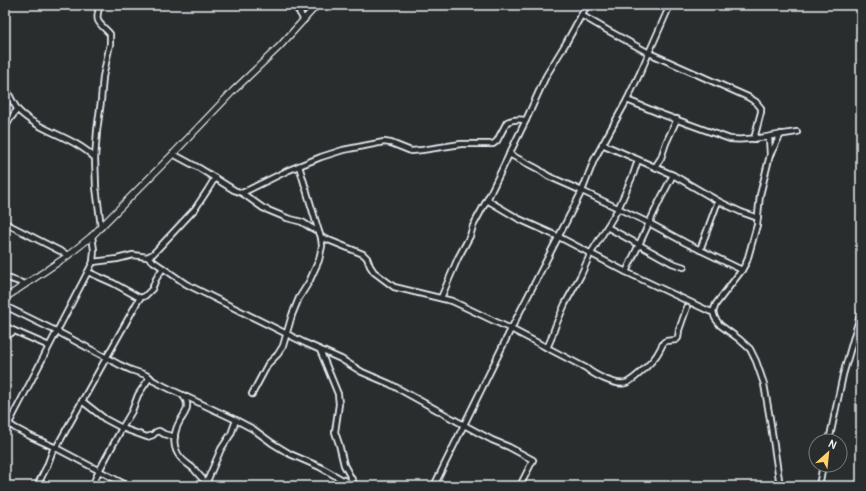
<svg xmlns="http://www.w3.org/2000/svg" width="866" height="491" font-family="Pangolin,sans-serif">
<style>
.lines{fill:none;stroke-linecap:round;stroke-linejoin:round}
.minor-casing{stroke:#e8f1f8;stroke-width:8}
.major-casing{stroke:#e8f1f8;stroke-width:8}
.minor{stroke:#2a2d2e;stroke-width:4.5}
.major{stroke:#2a2d2e;stroke-width:5.5}
</style>
<rect width="100%" height="100%" fill="#2a2d2e"/>
<filter id="ink" filterUnits="userSpaceOnUse"><feTurbulence type="fractalNoise" baseFrequency=".025" numOctaves="2"/><feDisplacementMap in="SourceGraphic" scale="8" xChannelSelector="R" yChannelSelector="G"/><feConvolveMatrix kernelMatrix="1 2 1 2 8 2 1 2 1" color-interpolation-filters="sRGB"/></filter>
<g filter="url(#ink)">
<g class="lines">
<defs>
<g id="minor">
<polyline points="292,5 298,10 304,20"/>
<polyline points="581,15 607,30 649,53 748,97 756,102 761,108 761,112 754,139"/>
<path d="M5,87C9,93 14,106 19,111C40,132 73,136 95,158L96,187L101,227"/>
<path d="M627,100L661,114L730,139C754,141 774,135 797,132"/>
<polyline points="5,128 10,119 17,110"/>
<polyline points="769,137 770,155 760,195 757,225 747,261 742,270 716,304 713,312 715,318 720,325 739,339 750,349 756,361 764,384 770,419 780,486"/>
<polyline points="602,144 673,175 718,201 741,212 758,218"/>
<polyline points="173,154 199,168 234,190 242,193 263,208 287,218 302,222 310,227 319,232 321,237 322,246 319,260 309,282 299,298 292,315 283,346 278,354 268,364 252,394"/>
<polyline points="509,154 538,169 548,176 582,191 649,223 686,243 742,270"/>
<polyline points="770,155 781,134"/>
<path d="M95,158L97,131L101,101L103,77L110,44V34C99,22 94,23 100,5"/>
<polyline points="299,166 319,232"/>
<polyline points="655,167 661,158 666,143 677,119"/>
<path d="M242,193L289,170L321,157L343,150L384,142L391,143L411,151L422,150L461,144H493L497,141L499,137L507,122C513,119 520,119 526,120"/>
<polyline points="487,200 519,219 559,237 626,272 709,311 713,312"/>
<polyline points="5,223 68,255"/>
<polyline points="607,227 672,263 684,267"/>
<path d="M321,237L363,254L367,258L370,266L374,272L394,287L452,301L511,329L586,368C594,375 616,386 626,383C634,380 651,363 656,356C659,352 661,347 664,342L666,341L676,340L678,338L679,330L687,307"/>
<polyline points="700,250 718,201"/>
<polyline points="591,253 618,209 633,175 638,160"/>
<polyline points="147,257 186,284 305,343 341,359 362,372 390,384 464,425 492,440 509,447 533,460 520,486"/>
<polyline points="93,262 117,259 133,255 147,257 153,254 195,209 207,191 215,178"/>
<polyline points="88,272 113,283 140,298"/>
<polyline points="626,272 660,200 673,175"/>
<polyline points="5,277 25,284"/>
<polyline points="441,298 458,258 470,236 473,226 487,200 526,120 546,76 566,43 587,5"/>
<polyline points="5,306 62,334 120,365 131,370 146,375 154,381 174,391 236,420 253,429 272,443 290,454 320,467 341,479 358,486"/>
<polyline points="5,325 10,329 49,346"/>
<polyline points="5,336 10,334 14,331"/>
<polyline points="547,348 551,339 555,327 565,304 581,275 589,257"/>
<polyline points="320,350 338,394 339,404 335,432 339,444 344,465 355,485"/>
<path d="M183,396C185,398 187,401 187,404C188,411 183,416 180,421C174,431 172,444 178,454C182,461 188,464 194,469C198,474 202,479 207,483"/>
<polyline points="82,401 105,419 122,428 147,437 153,435 156,432 159,431 164,434 175,437"/>
<polyline points="5,421 15,428 30,436 56,448 128,486"/>
<polyline points="5,431 93,262 94,250 92,236"/>
<polyline points="829,441 843,375 861,312"/>
<polyline points="56,448 138,301 140,298 145,296 152,289 156,279 163,268"/>
<polyline points="37,486 47,466 54,447"/>
<polyline points="92,486 99,471 122,428 132,411 138,395 150,377"/>
<polyline points="205,486 221,449 231,434 236,420"/>
<polyline points="434,486 511,329 582,191 594,160 627,100 640,73 670,5"/>
<polyline points="819,486 823,465"/>
</g>
<polyline id="major" points="5,298 66,257 92,236 173,154 233,91 280,46 317,5"/>
</defs>
<use href="#minor" class="minor-casing"/>
<use href="#major" class="major-casing"/>
<use href="#minor" class="minor"/>
<use href="#major" class="major"/>
</g>
</g>
<rect width="866" height="491" fill="none" stroke="#2a2d2e" stroke-width="20"/>
<rect x="10" y="10" width="846" height="471" fill="none" stroke="#e8f1f8" stroke-width="1.5" filter="url(#ink)"/>
<g transform="translate(828 453) rotate(27)"><circle r="19" fill="#2a2d2e" stroke="#767b7f"/>
<path d="M0-3L7 15L0 10L-7 15Z" fill="#ffd166"/>
<text y="-6" font-size="11" font-weight="bold" text-anchor="middle" fill="#e8f1f8">N</text>
</g>
</svg>
